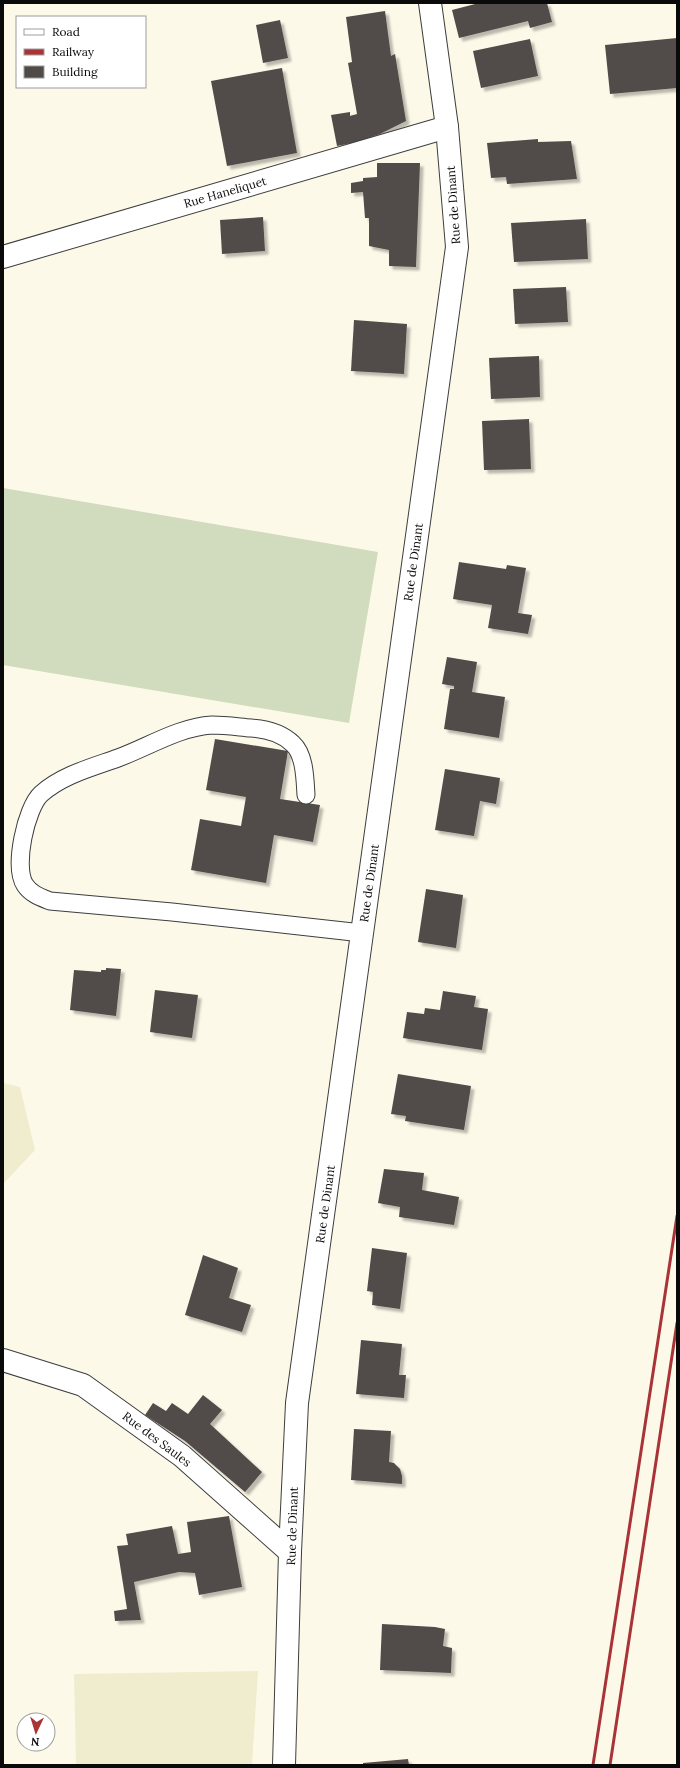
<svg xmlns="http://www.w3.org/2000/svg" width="680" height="1768" font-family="Lora,serif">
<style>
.farmland{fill:#efedcd}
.cemetery{fill:#d1dbbe}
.building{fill:#514b48;filter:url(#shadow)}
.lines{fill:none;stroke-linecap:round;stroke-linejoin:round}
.service-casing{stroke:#3d3d3d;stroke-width:19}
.minor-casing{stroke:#3d3d3d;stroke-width:24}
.tertiary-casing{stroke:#3d3d3d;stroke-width:24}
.service{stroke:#fff;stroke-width:17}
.minor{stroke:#fff;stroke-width:22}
.tertiary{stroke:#fff;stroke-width:22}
.rail{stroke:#a93336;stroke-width:3}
.labels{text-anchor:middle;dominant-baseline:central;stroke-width:4;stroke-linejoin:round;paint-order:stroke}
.street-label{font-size:12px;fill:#0a0a0a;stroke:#fff}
</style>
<defs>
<filter id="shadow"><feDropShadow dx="3.5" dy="3.5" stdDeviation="1" flood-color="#0004"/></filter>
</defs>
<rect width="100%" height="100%" fill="#fdf9e9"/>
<g class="farmland">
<polygon points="3,1083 20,1087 35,1150 3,1184"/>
<polygon points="258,1671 252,1765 76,1765 74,1674"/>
</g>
<polygon class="cemetery" points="3,488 378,552 349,723 3,665"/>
<g class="building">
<polygon points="479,3 547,3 552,22 530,28 528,21 459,38 452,10"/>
<polygon points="385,11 391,56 395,54 406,121 380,134 356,142 337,146 331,115 350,112 350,116 357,114 348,63 352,62 346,17"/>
<polygon points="280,20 288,58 263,63 256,25"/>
<polygon points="677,38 677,88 610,94 605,45"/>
<polygon points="530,39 538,76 481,88 473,51"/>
<polygon points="282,68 297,153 227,166 211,81"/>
<polygon points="538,139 538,142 571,141 577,179 507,184 506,177 491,178 487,143"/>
<polygon points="377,163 420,163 416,267 389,266 389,250 369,246 369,218 365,218 363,192 351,193 351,183 363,181 363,178 377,177"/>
<polygon points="263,217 265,251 222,254 220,220"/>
<polygon points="586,219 588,259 514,262 511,223"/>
<polygon points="566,287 568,322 515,324 513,289"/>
<polygon points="354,320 407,324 404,374 351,371"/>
<polygon points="539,356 540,397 491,399 489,358"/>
<polygon points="529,419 531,469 484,470 482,421"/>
<polygon points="459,562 506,569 507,565 526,568 518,613 532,615 528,634 488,628 492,605 453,599"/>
<polygon points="447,657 477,662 472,692 505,697 499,738 444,729 450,689 454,689 454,686 442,684"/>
<polygon points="215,739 288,751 280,799 320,805 313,842 274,835 266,883 191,870 200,819 241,826 246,797 206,790"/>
<polygon points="445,769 500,778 496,804 480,801 474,836 435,830"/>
<polygon points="426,889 463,895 456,948 418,942"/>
<polygon points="106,968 121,969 116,1016 70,1010 74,970 101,972 101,970 106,970"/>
<polygon points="155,990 198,995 192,1038 150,1032"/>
<polygon points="443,991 476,996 474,1007 488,1009 482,1050 403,1038 407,1012 424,1014 425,1008 440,1010"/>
<polygon points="398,1074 471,1086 464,1130 405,1121 406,1116 391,1114"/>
<polygon points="384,1169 424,1173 422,1190 459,1197 454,1225 399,1217 400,1207 378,1203"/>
<polygon points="372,1248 407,1253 400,1309 372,1305 373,1292 367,1291"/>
<polygon points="203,1255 238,1268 229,1298 251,1305 242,1332 185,1315"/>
<polygon points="361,1340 402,1344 399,1375 406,1375 404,1398 356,1394"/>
<polygon points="203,1395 222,1410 210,1424 262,1472 245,1492 185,1441 145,1415 153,1403 166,1411 172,1403 188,1414"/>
<polygon points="354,1429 391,1431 389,1462 394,1463 400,1469 402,1476 402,1484 351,1480"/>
<polygon points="229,1516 242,1587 199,1595 195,1573 179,1572 134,1582 141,1620 115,1621 114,1611 127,1609 117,1546 128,1545 126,1534 172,1526 178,1554 191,1552 187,1522"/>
<polygon points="382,1624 435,1627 445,1629 443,1646 452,1648 451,1673 380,1670"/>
<polygon points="408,1759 409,1765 363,1765 363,1763"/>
</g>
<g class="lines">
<defs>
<path id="service" d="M306,795C305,780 305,755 293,744C282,733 266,729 251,728C239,727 225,725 212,725C179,727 148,747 118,758C93,767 62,775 41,794C26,808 13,867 25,885C31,894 40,897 50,901L172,912L362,933"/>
<g id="minor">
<polyline points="3,257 447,127"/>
<polyline points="3,1360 83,1385 182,1456 290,1552"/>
</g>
<polyline id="tertiary" points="284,1765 290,1552 297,1403 457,247 447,127 430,3"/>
</defs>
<use href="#service" class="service-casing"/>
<use href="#minor" class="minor-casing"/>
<use href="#tertiary" class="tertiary-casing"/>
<use href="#service" class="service"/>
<use href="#minor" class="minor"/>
<use href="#tertiary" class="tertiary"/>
<g class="rail">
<polyline points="593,1765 677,1216"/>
<polyline points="610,1765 677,1323"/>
</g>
</g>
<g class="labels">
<g class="street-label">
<text transform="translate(225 192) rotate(-16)">Rue Haneliquet</text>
<text transform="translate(453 205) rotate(-94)">Rue de Dinant</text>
<text transform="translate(413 562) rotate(-82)">Rue de Dinant</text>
<text transform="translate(369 883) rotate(-82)">Rue de Dinant</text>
<text transform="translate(325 1204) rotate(-82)">Rue de Dinant</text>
<text transform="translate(157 1439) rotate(37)">Rue des Saules</text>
<text transform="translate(292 1526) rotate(-88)">Rue de Dinant</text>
</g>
</g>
<rect width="680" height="1768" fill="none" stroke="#0a0a0a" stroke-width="8"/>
<rect x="16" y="16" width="130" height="72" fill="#ffffff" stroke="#9d9d9d"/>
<rect x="24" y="29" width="20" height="6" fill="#ffffff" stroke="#9d9d9d"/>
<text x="52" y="36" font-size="12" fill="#0a0a0a">Road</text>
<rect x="24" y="49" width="20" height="6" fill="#a93336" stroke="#9d9d9d"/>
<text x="52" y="56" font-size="12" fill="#0a0a0a">Railway</text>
<rect x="24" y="66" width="20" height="12" fill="#514b48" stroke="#9d9d9d"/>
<text x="52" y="76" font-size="12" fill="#0a0a0a">Building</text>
<g transform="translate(36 1732) rotate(184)"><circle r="19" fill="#ffffff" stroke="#9d9d9d"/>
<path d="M0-3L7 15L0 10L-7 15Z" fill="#a93336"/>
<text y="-6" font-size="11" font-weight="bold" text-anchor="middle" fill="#0a0a0a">N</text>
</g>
</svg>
